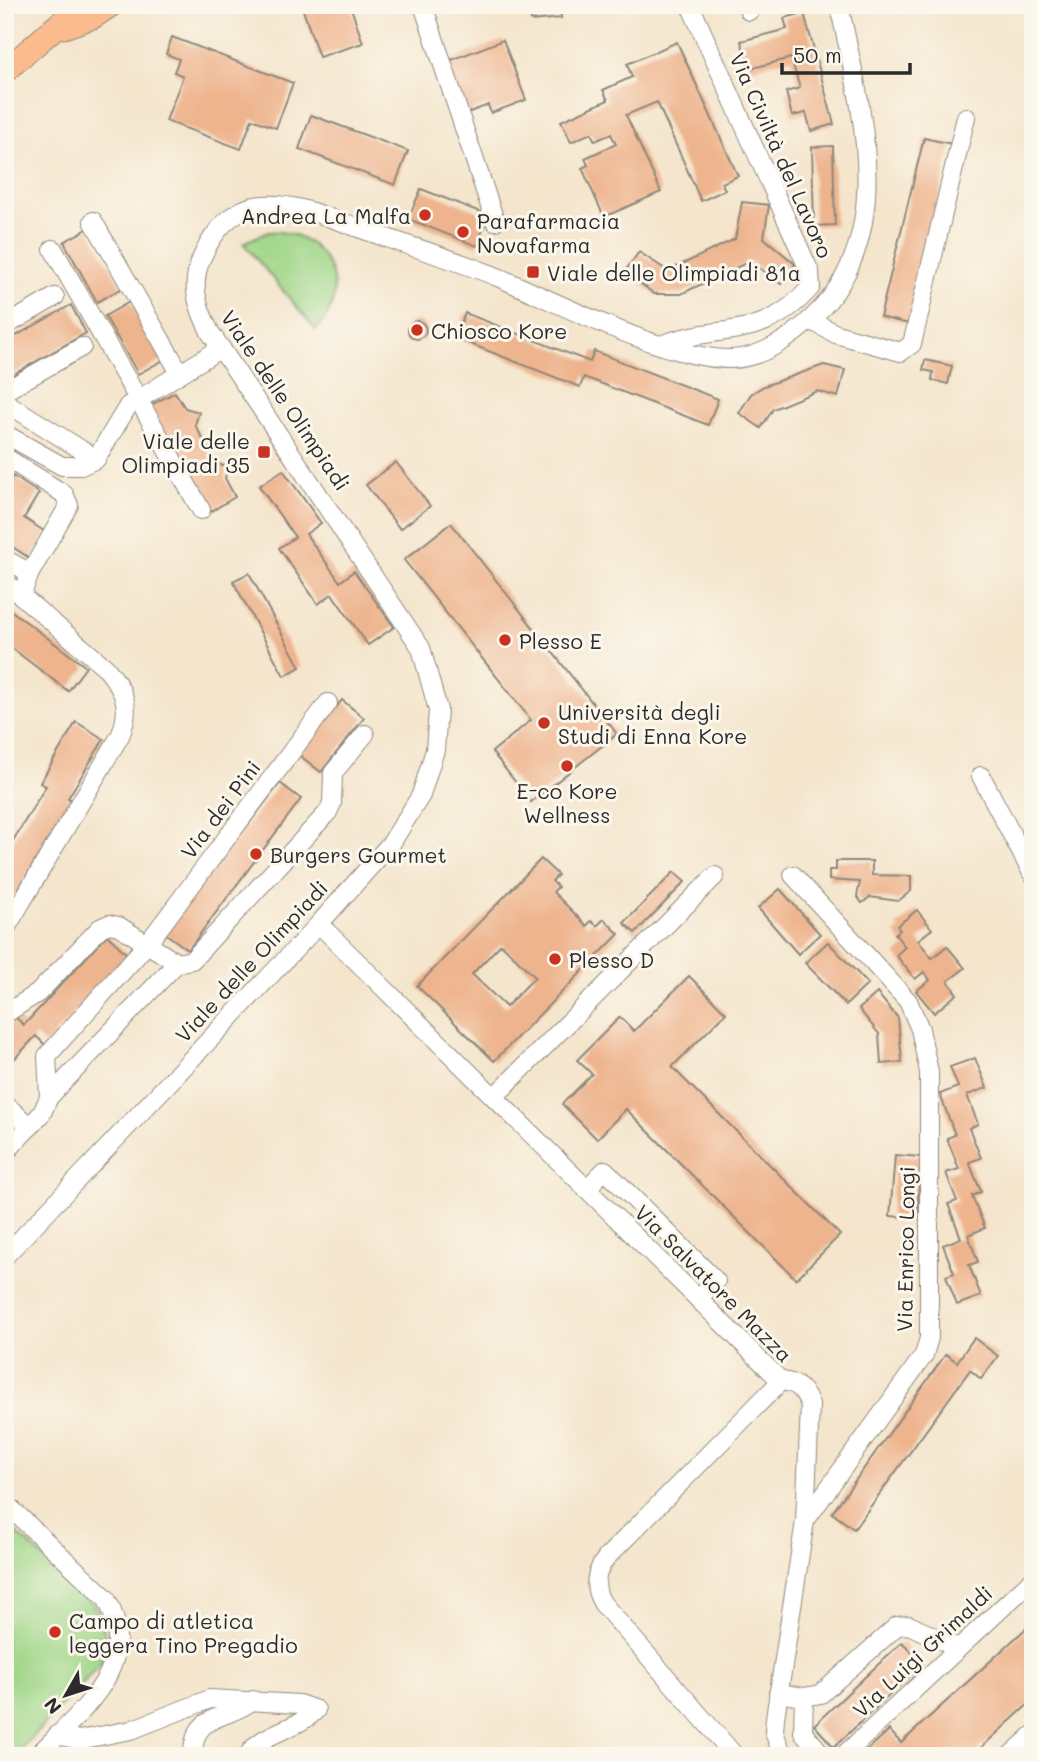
<svg xmlns="http://www.w3.org/2000/svg" width="1038" height="1761" font-family="Mali,sans-serif">
<style>
.green{fill:#9fd687;stroke:#658059;stroke-width:2}
.building{fill:#eeb48d;fill-rule:evenodd}
.lines{fill:none;stroke-linecap:round;stroke-linejoin:round}
.minor-casing{stroke:#90887c;stroke-width:20}
.major-casing{stroke:#90887c;stroke-width:25}
.minor{stroke:#fff;stroke-width:18}
.major{stroke:#fbbb8d;stroke-width:23}
.poi-dot{fill:#c8321e;stroke:#fbf7ec;stroke-width:2.5}
.labels{text-anchor:middle;dominant-baseline:central;stroke-width:6;stroke-linejoin:round;paint-order:stroke}
.street-label{font-size:21px;fill:#2b2b2b;stroke:#fbf7ec}
.poi-label{font-size:21px;fill:#2b2b2b;stroke:#fbf7ec;text-anchor:start}
</style>
<rect width="100%" height="100%" fill="#fbf7ec"/>
<filter id="ink" filterUnits="userSpaceOnUse"><feTurbulence type="fractalNoise" baseFrequency=".0143" numOctaves="2"/><feDisplacementMap in="SourceGraphic" scale="14" xChannelSelector="R" yChannelSelector="G"/><feConvolveMatrix kernelMatrix="1 2 1 2 8 2 1 2 1" color-interpolation-filters="sRGB"/></filter>
<filter id="wash" filterUnits="userSpaceOnUse"><feTurbulence type="fractalNoise" baseFrequency=".00686" numOctaves="4" result="noise"/><feDisplacementMap in="SourceGraphic" scale="28" xChannelSelector="R" yChannelSelector="G"/><feGaussianBlur stdDeviation="1.57" result="paint"/><feColorMatrix in="noise" values="0 0 0 0 0 0 0 0 0 0 0 0 0 0 0 0 0 1.4 0 .05"/><feComposite in="paint" operator="in"/></filter>
<g filter="url(#wash)">
<rect width="100%" height="100%" fill="#f4e5cc"/>
<g class="green">
<path d="M268,232C322,227 357,289 316,330L243,243Z"/>
<polygon points="5,1522 97,1608 107,1639 101,1663 15,1756 5,1756"/>
</g>
<g id="blocks">
<g class="building">
<polygon points="307,5 350,5 363,43 319,57 302,7"/>
<polygon points="529,5 560,5 561,18 531,21"/>
<polygon points="804,13 834,124 811,131 806,113 792,116 786,92 800,88 791,58 749,69 741,41 787,29 784,18"/>
<polygon points="172,37 293,83 276,128 252,119 241,149 166,121 183,76 174,72 179,59 166,54"/>
<polygon points="503,40 526,100 491,113 488,105 465,114 446,62"/>
<polygon points="677,42 738,176 722,183 725,190 701,201 657,102 626,115 661,192 604,217 582,168 588,165 585,158 616,144 611,134 595,141 591,133 571,142 561,121 608,100 603,90 632,77 627,64"/>
<polygon points="311,115 408,151 395,185 299,149"/>
<polygon points="924,138 952,144 909,324 880,317"/>
<polygon points="833,146 835,225 814,226 812,147"/>
<polygon points="421,189 488,215 477,246 408,219"/>
<polygon points="742,202 769,205 764,238 795,264 781,284 750,261 681,294 654,294 625,271 639,252 668,271 735,239"/>
<polygon points="89,228 122,288 97,302 64,242"/>
<polygon points="131,301 165,359 138,374 105,316"/>
<polygon points="71,305 86,333 5,379 5,342"/>
<polygon points="465,313 590,362 594,351 718,399 708,425 584,377 580,387 455,338"/>
<circle cx="417" cy="330" r="9"/>
<polygon points="925,360 952,366 948,384 932,380 933,372 923,370"/>
<polygon points="824,365 845,370 838,397 817,391 773,409 761,428 739,413 751,394 764,386"/>
<polygon points="175,392 185,408 199,412 195,425 217,464 228,467 225,478 235,497 210,512 149,406"/>
<polygon points="396,462 430,506 400,529 366,485"/>
<polygon points="283,470 321,523 306,534 340,582 354,571 394,627 368,645 332,594 318,604 279,548 295,537 259,486"/>
<polygon points="13,476 39,493 24,518 47,533 31,559 5,542 5,490"/>
<polygon points="451,523 617,734 531,802 492,752 531,720 404,560"/>
<polygon points="249,573 300,667 284,676 233,581"/>
<polygon points="5,606 86,667 68,691 5,643"/>
<polygon points="342,700 364,718 321,772 299,755"/>
<polygon points="76,722 104,739 68,798 72,800 5,911 5,854 46,786 40,783"/>
<polygon points="280,783 301,799 188,950 165,933"/>
<path d="M541,859L558,875L552,881L558,887L553,892L587,926L591,921L597,926L604,919L619,934L494,1061L417,986ZM501,944L535,977L506,1007L472,974Z"/>
<polygon points="836,861 872,861 872,875 911,876 911,891 898,901 870,897 862,903 857,896 860,882 829,880 829,870 836,870"/>
<polygon points="674,872 685,882 635,933 624,923"/>
<polygon points="780,889 820,934 798,954 758,908"/>
<polygon points="917,910 932,929 918,940 932,958 947,946 965,968 948,981 957,994 934,1013 916,991 930,980 924,972 915,979 896,955 905,947 895,934 900,930 897,926"/>
<polygon points="107,935 128,955 45,1045 36,1036 5,1069 5,1026 14,1016 24,1025"/>
<polygon points="828,942 868,984 846,1005 805,963"/>
<polygon points="689,976 726,1013 672,1067 840,1235 796,1279 626,1109 597,1139 562,1104 592,1074 577,1060 620,1017 634,1031"/>
<polygon points="877,993 898,1018 902,1062 881,1064 879,1034 859,1009"/>
<polygon points="975,1058 987,1088 967,1095 978,1124 969,1128 981,1158 969,1162 981,1192 972,1196 985,1228 968,1235 978,1262 969,1265 981,1296 957,1305 946,1276 954,1273 943,1245 961,1238 948,1204 957,1201 946,1173 959,1169 947,1138 955,1135 940,1094 958,1087 950,1067"/>
<polygon points="5,1117 15,1127 5,1137"/>
<polygon points="895,1155 921,1157 917,1218 890,1216"/>
<polygon points="974,1338 998,1356 981,1379 970,1370 854,1529 832,1513 946,1354 957,1362"/>
<polygon points="1033,1622 1033,1700 972,1756 861,1756 889,1730 901,1743"/>
<polygon points="902,1642 923,1664 834,1747 814,1725"/>
</g>
</g>
</g>
<g filter="url(#ink)">
<use href="#blocks" fill-opacity="0" stroke="#90887c" stroke-width="2"/>
<g class="lines">
<defs>
<g id="minor">
<polyline points="423,5 495,221"/>
<polyline points="747,5 749,11"/>
<polyline points="93,221 180,373"/>
<polyline points="53,249 201,510"/>
<polyline points="810,320 836,334 901,352 912,344 966,117"/>
<polyline points="5,326 55,297"/>
<path d="M660,345C721,322 761,344 811,287L810,272L690,5"/>
<polyline points="5,391 82,347"/>
<polyline points="5,402 96,459"/>
<polyline points="5,434 62,466 81,466 96,459 128,406 221,348"/>
<polyline points="5,457 64,494 69,505 30,573 22,594"/>
<polyline points="5,559 30,573"/>
<path d="M5,582L105,667C125,691 132,707 120,736L5,930"/>
<polyline points="981,776 1033,875"/>
<polyline points="793,875 908,1001 920,1029 929,1072 929,1338 924,1355 805,1521"/>
<path d="M319,924L781,1381L607,1557C595,1572 592,1587 603,1604L735,1756"/>
<polyline points="5,1014 38,993 100,928 109,924 119,926 177,963 192,960 328,812 332,803 333,773 365,734"/>
<polyline points="49,1097 177,963"/>
<polyline points="494,1097 715,876"/>
<polyline points="5,1104 30,1127"/>
<polyline points="5,1153 42,1113 49,1097 47,1056 148,943 328,703"/>
<polyline points="586,1189 605,1170 716,1281 698,1299"/>
<path d="M5,1256L319,924L392,842L421,795L435,750L438,710L421,648L210,332C197,306 189,283 203,255C214,231 233,207 262,205C296,202 335,220 367,231C411,247 457,260 500,278C561,304 666,359 730,359C761,359 794,336 815,315C899,235 860,104 839,5"/>
<path d="M781,1381C797,1382 804,1390 810,1405L805,1521L775,1718L774,1732L783,1756"/>
<path d="M5,1503L106,1598C143,1665 81,1711 37,1756"/>
<polyline points="778,1693 804,1697 821,1694 897,1626 909,1625 958,1648"/>
<polyline points="804,1697 803,1732 823,1756"/>
<path d="M57,1735L79,1740L131,1730L210,1699L299,1704L316,1710C298,1730 258,1733 248,1756"/>
<path d="M193,1756C193,1711 226,1722 253,1700"/>
<polyline points="843,1756 1033,1579"/>
<polyline points="1010,1756 1033,1735"/>
</g>
<g id="major">
<polyline points="64,27 93,17 111,5"/>
<polyline points="5,71 81,5"/>
</g>
</defs>
<use href="#minor" class="minor-casing"/>
<use href="#major" class="major-casing"/>
<use href="#minor" class="minor"/>
<use href="#major" class="major"/>
</g>
</g>
<g class="poi-dot">
<circle cx="425" cy="215" r="7"/>
<circle cx="463" cy="232" r="7"/>
<rect x="526" y="265" width="14" height="14" rx="3.5"/>
<circle cx="417" cy="330" r="7"/>
<rect x="257" y="445" width="14" height="14" rx="3.5"/>
<circle cx="505" cy="640" r="7"/>
<circle cx="544" cy="723" r="7"/>
<circle cx="567" cy="766" r="7"/>
<circle cx="256" cy="854" r="7"/>
<circle cx="555" cy="959" r="7"/>
<circle cx="55" cy="1632" r="7"/>
</g>
<g class="labels">
<g class="street-label">
<text transform="translate(782 155) rotate(66)">Via Civiltà del Lavoro</text>
<text transform="translate(286 400) rotate(56)">Viale delle Olimpiadi</text>
<text transform="translate(220 809) rotate(-53)">Via dei Pini</text>
<text transform="translate(251 961) rotate(-47)">Viale delle Olimpiadi</text>
<text transform="translate(905 1249) rotate(-89)">Via Enrico Longi</text>
<text transform="translate(714 1283) rotate(45)">Via Salvatore Mazza</text>
<text transform="translate(922 1651) rotate(-43)">Via Luigi Grimaldi</text>
</g>
<g class="poi-label">
<text x="411" y="215" text-anchor="end">Andrea La Malfa</text>
<text x="477" y="220">Parafarmacia<tspan x="477" dy="24">Novafarma</tspan></text>
<text x="547" y="272">Viale delle Olimpiadi 81a</text>
<text x="431" y="330">Chiosco Kore</text>
<text x="250" y="440" text-anchor="end">Viale delle<tspan x="250" dy="24">Olimpiadi 35</tspan></text>
<text x="519" y="640">Plesso E</text>
<text x="558" y="711">Università degli<tspan x="558" dy="24">Studi di Enna Kore</tspan></text>
<text x="567" y="790" text-anchor="middle">E-co Kore<tspan x="567" dy="24">Wellness</tspan></text>
<text x="270" y="854">Burgers Gourmet</text>
<text x="569" y="959">Plesso D</text>
<text x="69" y="1620">Campo di atletica<tspan x="69" dy="24">leggera Tino Pregadio</tspan></text>
</g>
</g>
<rect width="1038" height="1761" fill="none" stroke="#fbf7ec" stroke-width="28"/>
<g transform="translate(66 1695) rotate(231)" stroke="#fbf7ec" stroke-width="5" paint-order="stroke">
<path d="M0-5L12 26L0 18L-12 26Z" fill="#2b2b2b"/>
<text y="-10" font-size="19" font-weight="bold" text-anchor="middle" fill="#2b2b2b">N</text>
</g>
<path d="M782 63v10h128v-10" fill="none" stroke="#2b2b2b" stroke-width="3.5"/>
<text x="793" y="63" font-size="21" fill="#2b2b2b" stroke="#fbf7ec" stroke-width="5" paint-order="stroke">50 m</text>
</svg>
